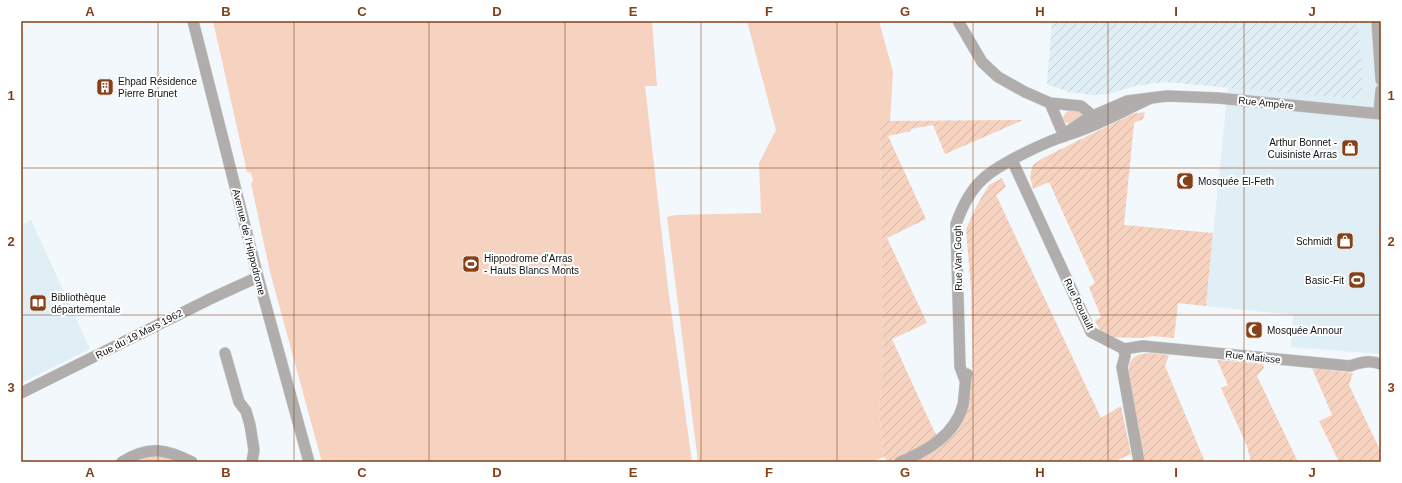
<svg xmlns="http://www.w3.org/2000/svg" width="1402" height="483" font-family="Helvetica,sans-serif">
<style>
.built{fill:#e0eef5}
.industrial{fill:url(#industrial-furrows)}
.grass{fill:#f6d2c0}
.garden{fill:url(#garden-furrows)}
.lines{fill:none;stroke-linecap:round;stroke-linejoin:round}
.minor-casing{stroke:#ced4d6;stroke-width:12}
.minor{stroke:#b0adac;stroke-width:11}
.grid{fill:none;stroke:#854017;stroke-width:1;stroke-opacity:0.55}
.labels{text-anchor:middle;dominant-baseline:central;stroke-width:4;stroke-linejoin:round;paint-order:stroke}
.poi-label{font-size:10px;fill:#121415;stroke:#fff;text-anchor:start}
.street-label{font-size:10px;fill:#121415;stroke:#fff}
.neatline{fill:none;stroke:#854017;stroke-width:1.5}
.grid-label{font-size:13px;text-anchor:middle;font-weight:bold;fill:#854017}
</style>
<defs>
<pattern id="industrial-furrows" width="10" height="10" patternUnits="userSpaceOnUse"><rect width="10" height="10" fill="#e0eef5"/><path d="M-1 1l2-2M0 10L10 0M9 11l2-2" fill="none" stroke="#bfcbd1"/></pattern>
<pattern id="garden-furrows" width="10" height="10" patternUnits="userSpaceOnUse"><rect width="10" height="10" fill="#f6d2c0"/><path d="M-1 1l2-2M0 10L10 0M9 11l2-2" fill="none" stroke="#d2b3a4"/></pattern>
</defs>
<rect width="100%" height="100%" fill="#f2f8fb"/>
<g class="built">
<polygon points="1358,21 1381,21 1381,354 1291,347 1293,315 1206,306 1228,87 1355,99 1362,91 1362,72"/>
<polygon points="31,220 90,349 21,383 21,226"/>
</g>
<polygon class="industrial" points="1052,21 1358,21 1362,72 1362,91 1355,99 1165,82 1135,86 1108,94 1092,95 1069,92 1047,84"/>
<g class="grass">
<polygon points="213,21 652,21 657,86 645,86 668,288 692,462 322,462 270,272 251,183 253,181 251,173 247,172"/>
<polygon points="747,21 879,21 893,72 890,121 880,121 883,372 879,413 884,457 870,462 698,462 667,217 675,215 761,213 759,163 776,130"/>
<polygon points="1073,109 1080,109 1085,116 1072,123 1066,123 1062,119 1066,112"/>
<polygon points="146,451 192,462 122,462"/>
</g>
<g class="garden">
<polygon points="1145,112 1143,119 1134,123 1124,225 1213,233 1206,306 1178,303 1174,338 1152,336 1142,338 1104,337 1095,321 1101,317 1089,287 1095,283 1049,182 1033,189 1030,176 1033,165 1043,158 1132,114"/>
<polygon points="1023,120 945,154 933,125 910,129 911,131 888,136 926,219 887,238 927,323 892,339 934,431 940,439 954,424 965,380 973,378 971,289 966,229 977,205 989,185 1002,178 1006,187 996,195 1101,418 1121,406 1131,454 1113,462 889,462 884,457 879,413 883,372 880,121"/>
<path d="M1151,353L1169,355L1165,366L1205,462H1144L1128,374C1129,357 1135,354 1151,353Z"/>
<polygon points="1217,360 1263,364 1264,368 1257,376 1298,462 1251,462 1247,446 1221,388 1228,385"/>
<polygon points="1312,368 1353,373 1349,385 1381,452 1381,462 1339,462 1319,421 1332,415"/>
</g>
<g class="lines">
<defs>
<g id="minor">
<polyline points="193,21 258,277 309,462"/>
<polyline points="958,21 982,62 998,77 1025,92 1050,103 1081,106 1093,116 1091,121"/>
<polyline points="1377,21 1381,80"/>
<polyline points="1050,103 1064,136"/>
<polyline points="1379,113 1381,90"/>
<polyline points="1070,130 1088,118 1127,101 1167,96 1218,98 1381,114"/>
<polyline points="1012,160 1091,332 1124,349 1125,356 1122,367 1139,462"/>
<path d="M1124,349L1143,346L1350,366C1361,362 1370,360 1381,364"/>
<polyline points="225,353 239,402 246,411 250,425 254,450 252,462"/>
<path d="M965,380L960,367L956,224C962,207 970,190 984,178C999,164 1045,142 1065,136C1069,134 1075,133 1079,131C1104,122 1127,109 1151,98"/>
<polyline points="21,393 212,298 258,277"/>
<path d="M122,462C149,445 166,449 192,462"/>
<path d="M900,462C927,451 955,435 963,405C965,395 964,384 967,374"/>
</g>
</defs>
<use href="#minor" class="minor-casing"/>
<use href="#minor" class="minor"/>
</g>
<path class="grid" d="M158,21V462M294,21V462M429,21V462M565,21V462M701,21V462M837,21V462M973,21V462M1108,21V462M1244,21V462M21,168H1381M21,315H1381"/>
<defs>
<symbol id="building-square" viewBox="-11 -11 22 22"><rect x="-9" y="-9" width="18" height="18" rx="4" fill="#854017" stroke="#fff"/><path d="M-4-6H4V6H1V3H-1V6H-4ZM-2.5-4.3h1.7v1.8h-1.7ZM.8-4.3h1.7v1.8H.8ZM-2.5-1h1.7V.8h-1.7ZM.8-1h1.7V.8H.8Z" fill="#fff"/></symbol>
<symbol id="shop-square" viewBox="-11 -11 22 22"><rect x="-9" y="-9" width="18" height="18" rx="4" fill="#854017" stroke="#fff"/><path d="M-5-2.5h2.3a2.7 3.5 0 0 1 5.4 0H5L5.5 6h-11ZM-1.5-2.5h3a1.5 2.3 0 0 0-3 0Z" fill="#fff"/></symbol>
<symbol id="mosque-square" viewBox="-11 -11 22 22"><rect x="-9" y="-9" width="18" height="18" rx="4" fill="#854017" stroke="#fff"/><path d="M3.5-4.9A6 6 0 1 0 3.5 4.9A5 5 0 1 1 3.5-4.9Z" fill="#fff"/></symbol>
<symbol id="stadium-square" viewBox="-11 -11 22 22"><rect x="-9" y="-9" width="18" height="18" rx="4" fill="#854017" stroke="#fff"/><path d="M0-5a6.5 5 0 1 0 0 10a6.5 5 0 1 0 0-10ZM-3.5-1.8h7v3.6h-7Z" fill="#fff"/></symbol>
<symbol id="library-square" viewBox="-11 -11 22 22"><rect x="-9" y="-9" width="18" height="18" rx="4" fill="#854017" stroke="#fff"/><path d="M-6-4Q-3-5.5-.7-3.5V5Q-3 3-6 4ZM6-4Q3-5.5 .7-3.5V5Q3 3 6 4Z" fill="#fff"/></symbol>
</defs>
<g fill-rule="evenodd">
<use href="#building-square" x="95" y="77" width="20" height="20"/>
<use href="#shop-square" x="1340" y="138" width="20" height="20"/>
<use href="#mosque-square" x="1175" y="171" width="20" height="20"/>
<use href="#shop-square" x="1335" y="231" width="20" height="20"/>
<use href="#stadium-square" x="461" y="254" width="20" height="20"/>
<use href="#stadium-square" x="1347" y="270" width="20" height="20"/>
<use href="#library-square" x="28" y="293" width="20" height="20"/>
<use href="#mosque-square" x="1244" y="320" width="20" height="20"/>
</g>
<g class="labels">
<g class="poi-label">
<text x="118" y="81">Ehpad Résidence<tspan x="118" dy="12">Pierre Brunet</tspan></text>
<text x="1337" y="142" text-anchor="end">Arthur Bonnet -<tspan x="1337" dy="12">Cuisiniste Arras</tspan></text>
<text x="1198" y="181">Mosquée El-Feth</text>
<text x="1332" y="241" text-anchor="end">Schmidt</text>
<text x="484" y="258">Hippodrome d'Arras<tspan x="484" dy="12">- Hauts Blancs Monts</tspan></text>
<text x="1344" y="280" text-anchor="end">Basic-Fit</text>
<text x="51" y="297">Bibliothèque<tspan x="51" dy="12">départementale</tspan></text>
<text x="1267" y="330">Mosquée Annour</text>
</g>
<g class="street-label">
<text transform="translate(1266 103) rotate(6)">Rue Ampère</text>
<text transform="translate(249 242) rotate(76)">Avenue de l'Hippodrome</text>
<text transform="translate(958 258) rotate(-91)">Rue Van Gogh</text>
<text transform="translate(1079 304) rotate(64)">Rue Rouault</text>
<text transform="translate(139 334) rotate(-27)">Rue du 19 Mars 1962</text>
<text transform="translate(1253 357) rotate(6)">Rue Matisse</text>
</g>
</g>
<rect width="1402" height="483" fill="none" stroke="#ffffff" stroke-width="44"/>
<rect x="22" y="22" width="1358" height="439" class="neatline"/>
<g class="grid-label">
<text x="90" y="16">A</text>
<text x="226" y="16">B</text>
<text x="362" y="16">C</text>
<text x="497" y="16">D</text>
<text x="633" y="16">E</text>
<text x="769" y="16">F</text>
<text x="905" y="16">G</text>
<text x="1040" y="16">H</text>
<text x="1176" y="16">I</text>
<text x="1312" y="16">J</text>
<text x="11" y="100">1</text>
<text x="1391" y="100">1</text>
<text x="11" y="246">2</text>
<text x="1391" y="246">2</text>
<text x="11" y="392">3</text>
<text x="1391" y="392">3</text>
<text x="90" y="477">A</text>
<text x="226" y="477">B</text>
<text x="362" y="477">C</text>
<text x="497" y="477">D</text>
<text x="633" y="477">E</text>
<text x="769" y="477">F</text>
<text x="905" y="477">G</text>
<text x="1040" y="477">H</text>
<text x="1176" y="477">I</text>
<text x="1312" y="477">J</text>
</g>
</svg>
